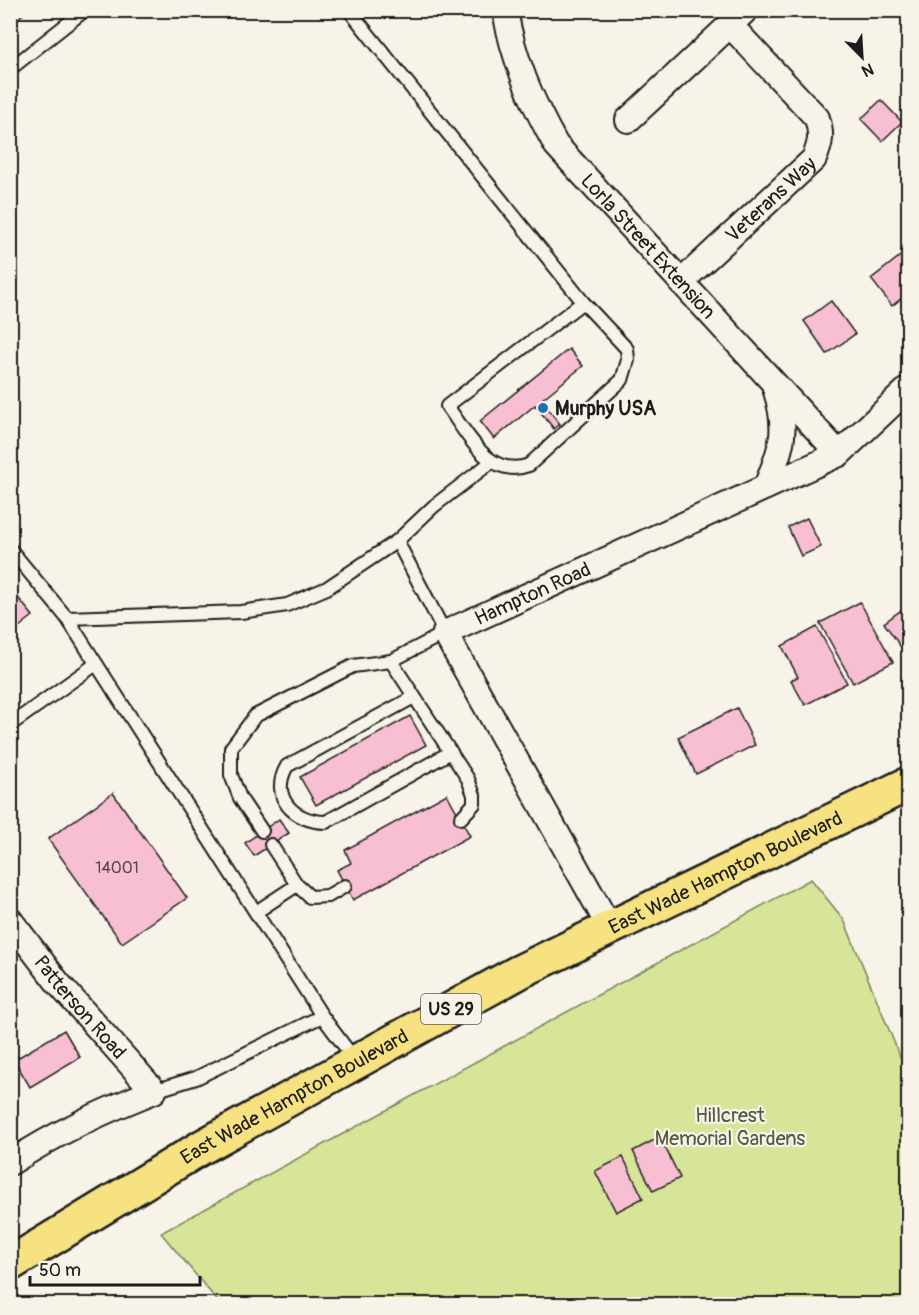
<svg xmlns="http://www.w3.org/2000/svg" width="919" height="1315" font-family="Pangolin,sans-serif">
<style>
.green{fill:#d6e598;stroke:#79805a;stroke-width:1.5}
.building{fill:#f8bfd3;stroke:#1c1c1c;stroke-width:1.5}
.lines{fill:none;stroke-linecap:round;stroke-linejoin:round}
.lane-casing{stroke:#1c1c1c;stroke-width:16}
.street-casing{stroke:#1c1c1c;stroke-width:28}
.primary-casing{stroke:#1c1c1c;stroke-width:38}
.lane{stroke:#f7f3e8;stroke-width:12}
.street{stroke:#f7f3e8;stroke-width:24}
.primary{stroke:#f6e281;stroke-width:33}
.poi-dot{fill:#1f6fb2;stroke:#f7f3e8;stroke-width:2}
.labels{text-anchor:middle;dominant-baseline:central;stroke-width:4.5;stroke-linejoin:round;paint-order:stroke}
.number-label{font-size:16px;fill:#53454a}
.shield{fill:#f7f3e8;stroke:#5e5c59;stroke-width:1.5}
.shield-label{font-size:18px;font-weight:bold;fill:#1c1c1c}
.street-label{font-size:20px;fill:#1c1c1c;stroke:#f7f3e8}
.poi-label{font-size:20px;font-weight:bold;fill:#1c1c1c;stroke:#f7f3e8;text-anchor:start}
.park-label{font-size:20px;fill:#545841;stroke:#f7f3e8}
</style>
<rect width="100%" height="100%" fill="#f7f3e8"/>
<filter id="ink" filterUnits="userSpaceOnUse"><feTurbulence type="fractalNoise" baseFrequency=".0167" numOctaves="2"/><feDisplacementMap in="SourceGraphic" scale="12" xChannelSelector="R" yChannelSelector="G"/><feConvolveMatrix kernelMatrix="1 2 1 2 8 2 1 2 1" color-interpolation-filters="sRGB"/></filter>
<g filter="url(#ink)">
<polygon class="green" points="811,879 844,920 908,1076 908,1304 220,1304 161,1233"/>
<g class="building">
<polygon points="10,10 28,10 10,25"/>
<polygon points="881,100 902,122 882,141 861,119"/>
<polygon points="908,250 908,293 892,306 871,279"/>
<polygon points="831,301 855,334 827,354 804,321"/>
<polygon points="569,349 583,366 541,400 560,424 554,429 535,405 494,439 480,421"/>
<polygon points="807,518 821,547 801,556 788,527"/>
<polygon points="10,588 33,616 10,634"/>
<polygon points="860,602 893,662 853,683 820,623"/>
<polygon points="908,605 908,657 884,623"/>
<polygon points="817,627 847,683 805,705 791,680 798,677 782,646"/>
<polygon points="737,708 755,745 696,774 678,737"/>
<polygon points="410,716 426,745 316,805 300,777"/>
<polygon points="113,793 187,898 122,943 48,839"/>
<polygon points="447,794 470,836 353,900 337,870 351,863 345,850"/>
<polygon points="279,819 289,833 254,856 245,843"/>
<polygon points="64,1030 80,1057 30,1087 14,1060"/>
<polygon points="660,1137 680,1178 653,1191 633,1151"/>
<polygon points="623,1157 643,1198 616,1212 595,1171"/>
</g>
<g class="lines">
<defs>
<g id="lane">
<path d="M349,10L583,302L447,406C468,434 489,480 529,465L622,380L628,360L627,349L583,302"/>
<polyline points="10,69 85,10"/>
<polyline points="10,549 67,618 322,1016 355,1060"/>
<polyline points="67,618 241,612 287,605 327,588 397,541 434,506 490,463"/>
<polyline points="391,661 468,779 474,795 474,804 461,818"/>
<path d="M414,697L287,766C269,797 294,822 326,822L451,752"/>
<polyline points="10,725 96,664"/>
<polyline points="262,831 240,798 231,775 231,748 255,716 353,666 391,661 445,633 397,541"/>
<polyline points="271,845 297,885 310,897 328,896 345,886"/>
<polyline points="256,912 297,885"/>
<polyline points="154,1091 196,1078 322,1016"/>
</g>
<g id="street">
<path id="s1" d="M505,10C513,59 532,102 556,145L839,454"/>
<polyline points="628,120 746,10"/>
<path id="s2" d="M681,282L814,159C821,143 822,134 817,118L730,25"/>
<path d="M766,487C782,446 789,431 775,388"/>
<path id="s3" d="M10,920L58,983L154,1091C99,1113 60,1131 10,1163"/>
<path id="s4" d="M610,928L445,633L839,454L908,389"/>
</g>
<g id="primary">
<path id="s5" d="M10,1264L202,1147L519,972L908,784"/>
</g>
</defs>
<use href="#lane" class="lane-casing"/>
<use href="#street" class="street-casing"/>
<use href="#primary" class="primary-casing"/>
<use href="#lane" class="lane"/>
<use href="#street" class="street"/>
<use href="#primary" class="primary"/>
</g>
</g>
<circle class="poi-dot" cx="543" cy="408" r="6"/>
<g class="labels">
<g class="number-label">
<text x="117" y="868">14001</text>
</g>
<rect class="shield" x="421" y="994" width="60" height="30" rx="4.5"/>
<g class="shield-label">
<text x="451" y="1009">US 29</text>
</g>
<g class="street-label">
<text stroke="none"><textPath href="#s2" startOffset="122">Veterans Way</textPath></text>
<text stroke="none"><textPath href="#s1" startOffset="282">Lorla Street Extension</textPath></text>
<text stroke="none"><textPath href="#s4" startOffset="434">Hampton Road</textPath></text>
<text stroke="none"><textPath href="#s5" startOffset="816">East Wade Hampton Boulevard</textPath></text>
<text stroke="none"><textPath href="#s3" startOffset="112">Patterson Road</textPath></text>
<text stroke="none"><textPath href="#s5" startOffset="330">East Wade Hampton Boulevard</textPath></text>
</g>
<g class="poi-label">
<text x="555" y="408">Murphy USA</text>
</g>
<g class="park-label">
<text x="730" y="1115">Hillcrest<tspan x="730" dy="23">Memorial Gardens</tspan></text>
</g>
</g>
<rect width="919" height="1315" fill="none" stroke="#f7f3e8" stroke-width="36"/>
<rect x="18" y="18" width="883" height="1279" fill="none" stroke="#1c1c1c" stroke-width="2" filter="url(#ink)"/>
<g transform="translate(862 57) rotate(156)" stroke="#f7f3e8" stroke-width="4.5" paint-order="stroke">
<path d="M0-4.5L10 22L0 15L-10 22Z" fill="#1c1c1c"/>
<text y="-9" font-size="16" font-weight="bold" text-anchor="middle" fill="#1c1c1c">N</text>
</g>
<path d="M30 1276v9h170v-9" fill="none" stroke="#1c1c1c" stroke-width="3"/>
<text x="39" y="1276" font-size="18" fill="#1c1c1c" stroke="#f7f3e8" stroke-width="4.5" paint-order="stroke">50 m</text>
</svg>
